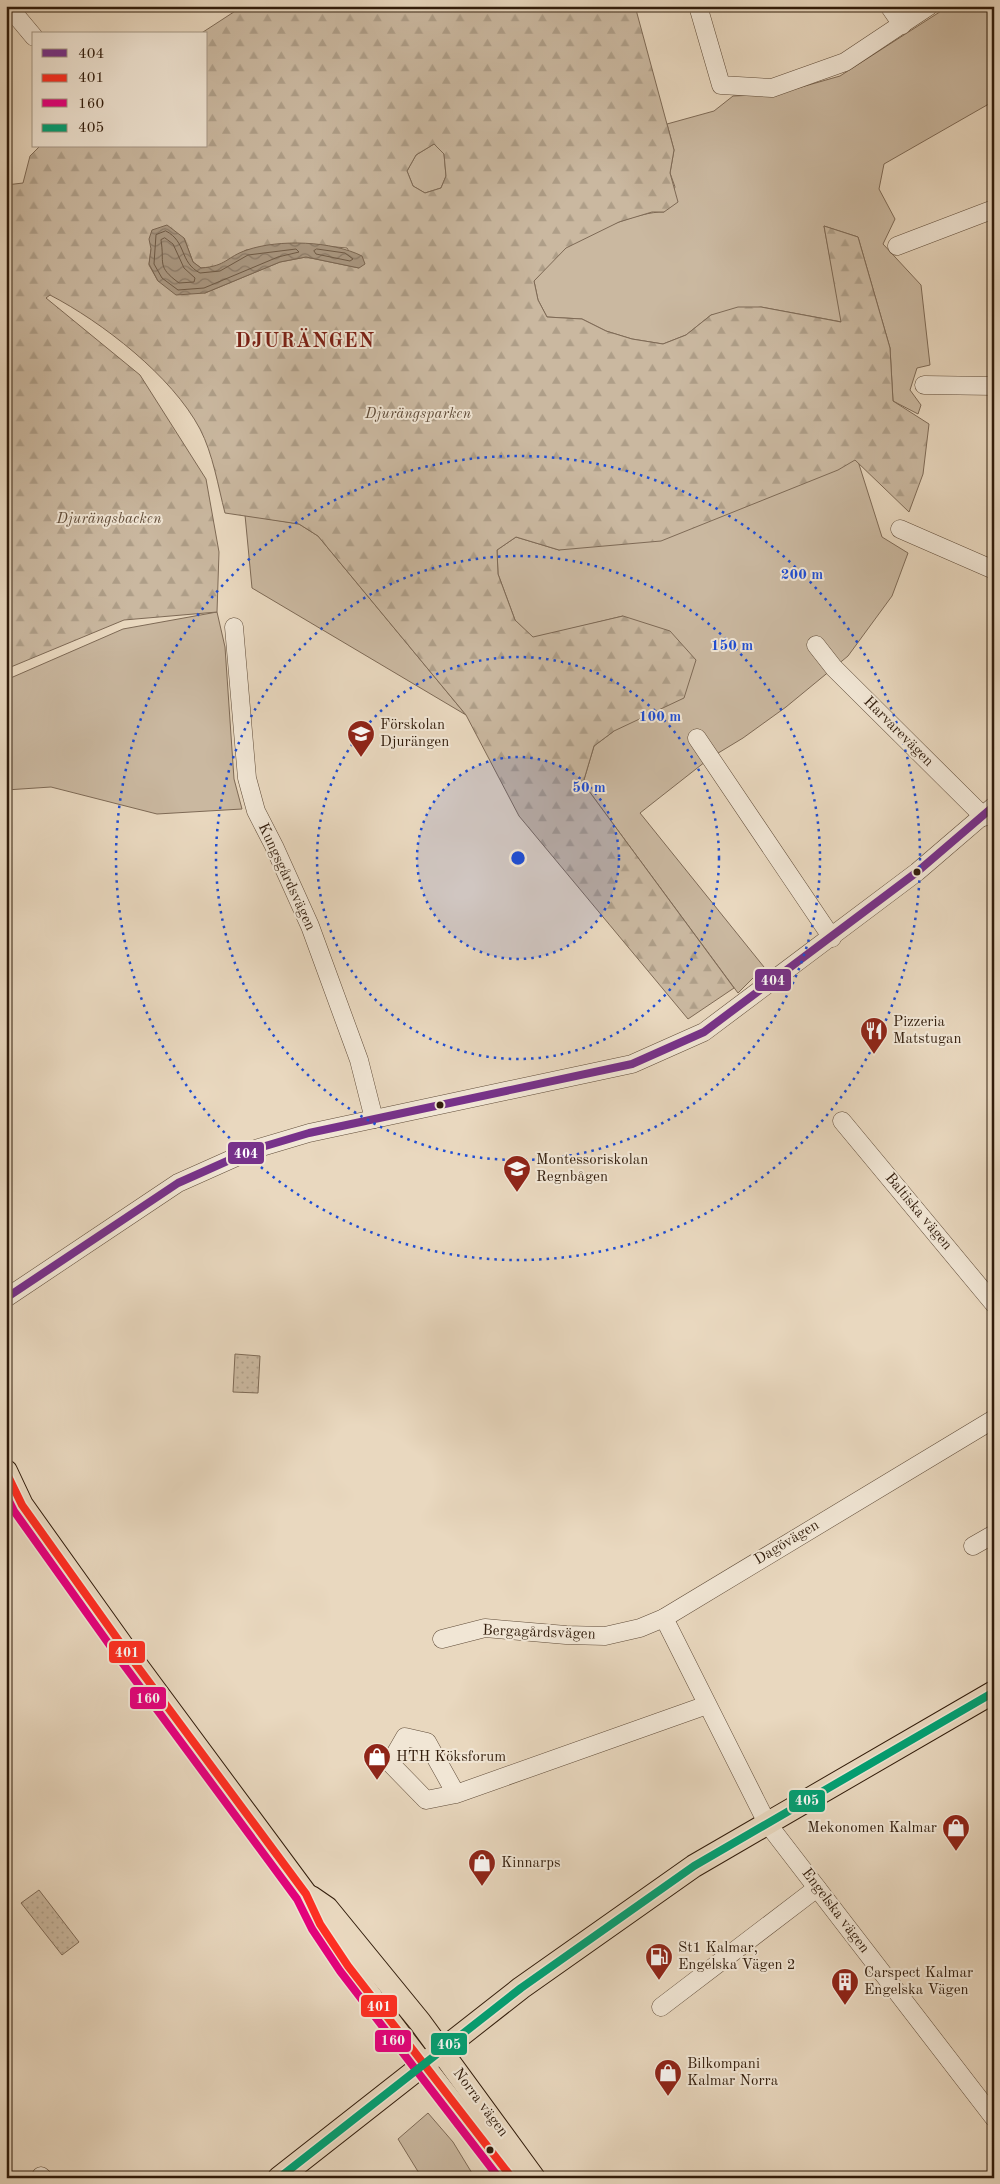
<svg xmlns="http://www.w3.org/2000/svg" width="1000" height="2184" font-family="'Old Standard TT',serif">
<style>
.grass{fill:#cab8a0;stroke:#7e6a56}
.forest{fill:url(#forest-firs);stroke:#7e6a56;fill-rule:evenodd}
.park{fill:url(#park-dots);stroke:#7e6a56}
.water{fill:url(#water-waves);stroke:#7a6652}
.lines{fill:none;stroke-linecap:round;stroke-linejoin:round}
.shore{stroke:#6e5a46;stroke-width:1}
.minor-casing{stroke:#5f4b38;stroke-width:19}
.major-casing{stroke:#311c0b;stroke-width:24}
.minor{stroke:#f1e6d5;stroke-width:18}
.major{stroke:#e9d8bf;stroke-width:22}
.bus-1-casing{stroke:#f1e6d5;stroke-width:11}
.bus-2-casing{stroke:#f1e6d5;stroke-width:11}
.bus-3-casing{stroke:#f1e6d5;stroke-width:11}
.bus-4-casing{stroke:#f1e6d5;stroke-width:11}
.bus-1{stroke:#77328a;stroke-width:8}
.bus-2{stroke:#ff2e22;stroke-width:8}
.bus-3{stroke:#e5007d;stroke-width:8}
.bus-4{stroke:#00a174;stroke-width:8}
.ring{fill:none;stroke:#1d4ed8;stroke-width:2.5;stroke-dasharray:2.5 5}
.bus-dot{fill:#311c0b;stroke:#f1e6d5;stroke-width:2}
.labels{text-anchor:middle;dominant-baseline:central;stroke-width:4;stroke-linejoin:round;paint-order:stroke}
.park-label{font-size:15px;font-style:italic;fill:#5f4b38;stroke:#f1e6d5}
.poi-label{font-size:15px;fill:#311c0b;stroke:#f1e6d5;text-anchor:start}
.street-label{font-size:15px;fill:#311c0b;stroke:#f1e6d5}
.district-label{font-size:20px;font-weight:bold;letter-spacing:1px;fill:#7a1f14;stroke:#f1e6d5}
.centre{fill:#1d4ed8;stroke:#f1e6d5;stroke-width:2.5}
.ring-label{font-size:15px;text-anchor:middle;font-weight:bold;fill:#1d4ed8;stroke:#f1e6d5;stroke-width:4;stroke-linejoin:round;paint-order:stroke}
.line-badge{stroke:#f1e6d5;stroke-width:2}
.badge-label{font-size:14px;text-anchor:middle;font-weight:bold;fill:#fff}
</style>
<defs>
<pattern id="forest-firs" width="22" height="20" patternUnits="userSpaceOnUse" patternTransform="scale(1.25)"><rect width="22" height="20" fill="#cab8a0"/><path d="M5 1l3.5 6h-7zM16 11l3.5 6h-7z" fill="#ae9e88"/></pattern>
<pattern id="park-dots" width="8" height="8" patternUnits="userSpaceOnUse" patternTransform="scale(1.25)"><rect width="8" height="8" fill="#cab8a0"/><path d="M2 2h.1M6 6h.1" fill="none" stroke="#ae9e88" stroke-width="1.8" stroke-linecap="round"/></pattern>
<pattern id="water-waves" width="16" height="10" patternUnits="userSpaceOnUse" patternTransform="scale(1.25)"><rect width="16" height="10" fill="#aa9882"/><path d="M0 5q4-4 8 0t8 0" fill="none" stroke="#8b7b69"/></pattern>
</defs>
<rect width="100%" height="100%" fill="#e9d8bf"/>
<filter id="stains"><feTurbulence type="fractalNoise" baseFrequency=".004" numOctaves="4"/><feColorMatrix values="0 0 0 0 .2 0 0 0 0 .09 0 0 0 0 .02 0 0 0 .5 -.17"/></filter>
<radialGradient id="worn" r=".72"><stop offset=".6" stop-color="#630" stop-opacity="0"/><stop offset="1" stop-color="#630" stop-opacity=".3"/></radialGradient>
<g class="grass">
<path d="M949,6H994V101L884,164L879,189L895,219L883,244L921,285L930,365L917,368L910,390L921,405L918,414L893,401L890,348L858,237L824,226L842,322L761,307L711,315L686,335L663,344L632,339L606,331L582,319L547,317L538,300L534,281C544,270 554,255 566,247C588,233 639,211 664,212L675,187L670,173L674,150L667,124L714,111L733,96L777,94L840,76Z"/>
<polygon points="434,144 444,154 446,176 441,188 425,193 413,186 407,171 416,155"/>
<polygon points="857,458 882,537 908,553 892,596 848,656 786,707 743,738 710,758 640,813 764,967 738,993 583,783 594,746 614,731 623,616 533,638 515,620 498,574 497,550 516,537 559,550"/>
<polygon points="245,515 299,524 318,536 466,715 252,588"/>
<polygon points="217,612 225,647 234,779 242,809 157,814 51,787 6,790 6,680 123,629"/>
<polygon points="428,2113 453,2142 475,2178 422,2178 398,2139"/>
</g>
<path class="forest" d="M243,6H635L674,150L670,173L678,202L664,212H652L619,222L566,248L534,281L538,300L547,317L582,319L606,331L632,339L663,344L686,335L711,315L738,307H761L841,322L824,226L858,237L890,348L893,401L929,424L923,474L909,512L855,460L838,470L661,541L559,550L516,537L497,550L498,574L515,620L533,637L623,616L670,631L696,660L684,698L614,731L594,746L583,783L734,988L688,1019L519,816L466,715L318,536L299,524L225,513C218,486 213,454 200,429C172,376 102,322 50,295L46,298L140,375L206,479L219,552L217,612L124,620L6,669V185L23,183L30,156L40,146H206V34H200ZM434,144L444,154L446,176L441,188L425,193L413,186L407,171L416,155ZM184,238L193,262L201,268L218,267L246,250L303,244L347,248L359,268L306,257L280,262L205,293L158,281L149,265L151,249Z"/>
<g class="park">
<polygon points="235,1354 260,1356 258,1393 233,1392"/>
<polygon points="39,1890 79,1942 62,1955 21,1903"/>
</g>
<path class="water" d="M167,225L184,238L193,262L201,268C227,266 226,257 247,250C279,239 332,241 362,256L365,264L359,268L306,257L280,262L205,293L176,295L158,281L149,264L151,249L149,239L152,230Z"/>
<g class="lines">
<g class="shore">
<path d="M166,231C187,242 179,262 200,273L220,271L248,255L296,249L299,252L278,257L204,288L178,290L162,278L154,264L156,235Z"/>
<path d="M165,238L173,244L184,268L195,278L194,282L179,283C156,266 165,264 161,240Z"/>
<polygon points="317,249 345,253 353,259 350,261 316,254 314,251"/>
</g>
<defs>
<g id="minor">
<polyline points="8,6 34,37"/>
<polyline points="698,6 721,85 772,88 845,62 929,6"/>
<polyline points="889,6 902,25"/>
<polyline points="897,246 994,209"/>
<polyline points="924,385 994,386"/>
<polyline points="900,529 994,570"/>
<polyline points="234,627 247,778 256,811 274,846 310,926 359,1060 374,1119"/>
<polyline points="816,645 834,668 984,817"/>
<polyline points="697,738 832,938"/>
<polyline points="842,1121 994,1304"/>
<polyline points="6,1298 178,1183 252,1150 309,1133 632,1064 704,1032 917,872 994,806"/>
<polyline points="973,1546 994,1534"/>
<polyline points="664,1618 767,1823 994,2118"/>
<polyline points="442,1639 485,1628 566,1635 605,1636 640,1628 664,1618 994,1419"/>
<polyline points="456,1794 426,1800 390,1763 405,1737 427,1742 456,1794 707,1705"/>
<polyline points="661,2007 817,1888"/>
<polyline points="41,2176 43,2178"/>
</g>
<g id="major">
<path d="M6,1471L22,1505L129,1655L306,1894C322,1935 352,1970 378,2006C422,2064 466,2121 512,2178"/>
<polyline points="311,1897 327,1908 420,2022 534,2178"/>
<polyline points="279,2178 521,1988 694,1866 994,1692"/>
</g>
</defs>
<use href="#minor" class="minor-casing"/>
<use href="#major" class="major-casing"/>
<use href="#minor" class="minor"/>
<use href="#major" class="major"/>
<defs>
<polyline id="bus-1" points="6,1298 178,1183 252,1150 309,1133 632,1064 704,1032 917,872 994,806"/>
<polyline id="bus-2" points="6,1472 22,1505 129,1655 306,1894 320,1924 348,1966 512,2178"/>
<polyline id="bus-3" points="6,1495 14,1511 121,1661 297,1899 312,1929 340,1971 499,2178"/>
<polyline id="bus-4" points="279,2178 521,1988 694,1866 994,1692"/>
</defs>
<use href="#bus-1" class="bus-1-casing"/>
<use href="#bus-2" class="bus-2-casing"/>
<use href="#bus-3" class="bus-3-casing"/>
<use href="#bus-4" class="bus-4-casing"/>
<use href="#bus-1" class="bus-1"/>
<use href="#bus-2" class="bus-2"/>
<use href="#bus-3" class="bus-3"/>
<use href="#bus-4" class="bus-4"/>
</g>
<circle cx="518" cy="858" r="101" fill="#1d4ed8" fill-opacity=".12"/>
<g class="ring">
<circle cx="518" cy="858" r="101"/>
<circle cx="518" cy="858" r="201"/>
<circle cx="518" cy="858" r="302"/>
<circle cx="518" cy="858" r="402"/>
</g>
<defs>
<symbol id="school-pin" viewBox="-11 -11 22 30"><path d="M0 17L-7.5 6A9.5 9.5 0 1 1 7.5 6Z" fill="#8f2418" stroke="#f1e6d5"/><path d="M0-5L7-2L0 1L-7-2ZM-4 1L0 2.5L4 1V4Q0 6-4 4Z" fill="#fff"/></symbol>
<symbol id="restaurant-pin" viewBox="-11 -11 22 30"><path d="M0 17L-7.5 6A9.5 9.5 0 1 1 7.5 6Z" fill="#8f2418" stroke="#f1e6d5"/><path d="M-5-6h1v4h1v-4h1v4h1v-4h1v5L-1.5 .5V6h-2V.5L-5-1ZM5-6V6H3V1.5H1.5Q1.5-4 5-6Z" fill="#fff"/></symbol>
<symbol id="shop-pin" viewBox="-11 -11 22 30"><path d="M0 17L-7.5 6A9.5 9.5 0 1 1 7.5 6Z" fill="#8f2418" stroke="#f1e6d5"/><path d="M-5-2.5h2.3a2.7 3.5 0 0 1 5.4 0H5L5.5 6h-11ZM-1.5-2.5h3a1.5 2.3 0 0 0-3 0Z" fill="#fff"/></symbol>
<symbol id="fuel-pin" viewBox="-11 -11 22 30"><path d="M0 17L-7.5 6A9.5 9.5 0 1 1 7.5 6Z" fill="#8f2418" stroke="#f1e6d5"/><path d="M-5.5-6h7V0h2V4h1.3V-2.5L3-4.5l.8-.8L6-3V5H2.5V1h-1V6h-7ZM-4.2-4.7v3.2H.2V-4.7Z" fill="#fff"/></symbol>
<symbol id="building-pin" viewBox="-11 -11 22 30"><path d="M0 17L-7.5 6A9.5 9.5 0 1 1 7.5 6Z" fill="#8f2418" stroke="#f1e6d5"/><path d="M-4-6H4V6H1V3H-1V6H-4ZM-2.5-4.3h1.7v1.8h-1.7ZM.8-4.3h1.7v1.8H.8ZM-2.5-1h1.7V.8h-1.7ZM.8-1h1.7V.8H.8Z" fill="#fff"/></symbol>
</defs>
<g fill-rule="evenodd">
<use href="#school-pin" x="345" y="718" width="32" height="43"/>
<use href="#restaurant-pin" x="858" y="1015" width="32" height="43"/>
<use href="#school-pin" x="501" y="1153" width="32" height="43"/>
<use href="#shop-pin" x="361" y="1741" width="32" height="43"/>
<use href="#shop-pin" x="940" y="1812" width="32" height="43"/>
<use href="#shop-pin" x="466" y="1847" width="32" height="43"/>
<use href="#fuel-pin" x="643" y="1941" width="32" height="43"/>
<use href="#building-pin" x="829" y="1966" width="32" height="43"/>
<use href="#shop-pin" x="652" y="2057" width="32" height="43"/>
</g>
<g class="bus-dot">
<circle cx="917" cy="872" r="4.5"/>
<circle cx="440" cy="1105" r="4.5"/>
<circle cx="490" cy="2150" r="4.5"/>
</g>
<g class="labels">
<g class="park-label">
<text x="418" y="414">Djurängsparken</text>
<text x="109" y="519">Djurängsbacken</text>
</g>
<g class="poi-label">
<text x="380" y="725">Förskolan<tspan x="380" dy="17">Djurängen</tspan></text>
<text x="893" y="1022">Pizzeria<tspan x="893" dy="17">Matstugan</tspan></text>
<text x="536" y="1160">Montessoriskolan<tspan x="536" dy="17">Regnbågen</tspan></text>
<text x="396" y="1757">HTH Köksforum</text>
<text x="937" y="1828" text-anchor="end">Mekonomen Kalmar</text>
<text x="501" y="1863">Kinnarps</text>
<text x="678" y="1948">St1 Kalmar,<tspan x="678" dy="17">Engelska Vägen 2</tspan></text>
<text x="864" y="1973">Carspect Kalmar<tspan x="864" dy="17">Engelska Vägen</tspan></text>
<text x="687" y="2064">Bilkompani<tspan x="687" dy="17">Kalmar Norra</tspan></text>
</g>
<g class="street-label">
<text transform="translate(898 732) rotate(45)">Harvarevägen</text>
<text transform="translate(286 877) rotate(65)">Kungsgårdsvägen</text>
<text transform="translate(918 1212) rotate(50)">Baltiska vägen</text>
<text transform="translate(787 1543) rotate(-31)">Dagövägen</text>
<text transform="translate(539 1633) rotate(2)">Bergagårdsvägen</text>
<text transform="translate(835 1911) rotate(53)">Engelska vägen</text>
<text transform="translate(480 2103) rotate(53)">Norra vägen</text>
</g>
<g class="district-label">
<text x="305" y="342">DJURÄNGEN</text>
</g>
</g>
<circle cx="518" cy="858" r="8" class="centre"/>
<g class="ring-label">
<text x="802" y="579">200 m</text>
<text x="732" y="650">150 m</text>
<text x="660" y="721">100 m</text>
<text x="589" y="792">50 m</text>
</g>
<g class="line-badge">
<rect x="754" y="968" width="38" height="24" rx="5" fill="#77328a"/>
<rect x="227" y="1141" width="38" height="24" rx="5" fill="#77328a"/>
<rect x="108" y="1640" width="38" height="24" rx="5" fill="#ff2e22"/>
<rect x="129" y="1686" width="38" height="24" rx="5" fill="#e5007d"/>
<rect x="788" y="1789" width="38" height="24" rx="5" fill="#00a174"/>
<rect x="360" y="1994" width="38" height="24" rx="5" fill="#ff2e22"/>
<rect x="374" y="2029" width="38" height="24" rx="5" fill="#e5007d"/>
<rect x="430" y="2032" width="38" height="24" rx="5" fill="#00a174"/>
</g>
<g class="badge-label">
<text x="773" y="985">404</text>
<text x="246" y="1158">404</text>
<text x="127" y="1657">401</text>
<text x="148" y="1703">160</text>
<text x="807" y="1805">405</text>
<text x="379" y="2011">401</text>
<text x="393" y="2045">160</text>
<text x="449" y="2049">405</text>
</g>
<rect width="1000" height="2184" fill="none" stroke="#e9d8bf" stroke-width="25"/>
<rect x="8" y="8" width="985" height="2169" fill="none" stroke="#311c0b" stroke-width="2.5"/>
<rect x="12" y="12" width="975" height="2159" fill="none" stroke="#311c0b"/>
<rect x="32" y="32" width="175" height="115" fill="#f1e6d5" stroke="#a49584"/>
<rect x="42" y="49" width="25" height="8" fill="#77328a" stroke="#a49584"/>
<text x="78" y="58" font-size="15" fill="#311c0b">404</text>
<rect x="42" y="74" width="25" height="8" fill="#ff2e22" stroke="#a49584"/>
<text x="78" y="82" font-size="15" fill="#311c0b">401</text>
<rect x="42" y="99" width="25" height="8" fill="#e5007d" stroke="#a49584"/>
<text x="78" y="108" font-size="15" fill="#311c0b">160</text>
<rect x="42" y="124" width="25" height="8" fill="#00a174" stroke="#a49584"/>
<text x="78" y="132" font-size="15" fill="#311c0b">405</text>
<rect width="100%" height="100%" filter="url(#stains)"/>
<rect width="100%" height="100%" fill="url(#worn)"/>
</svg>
